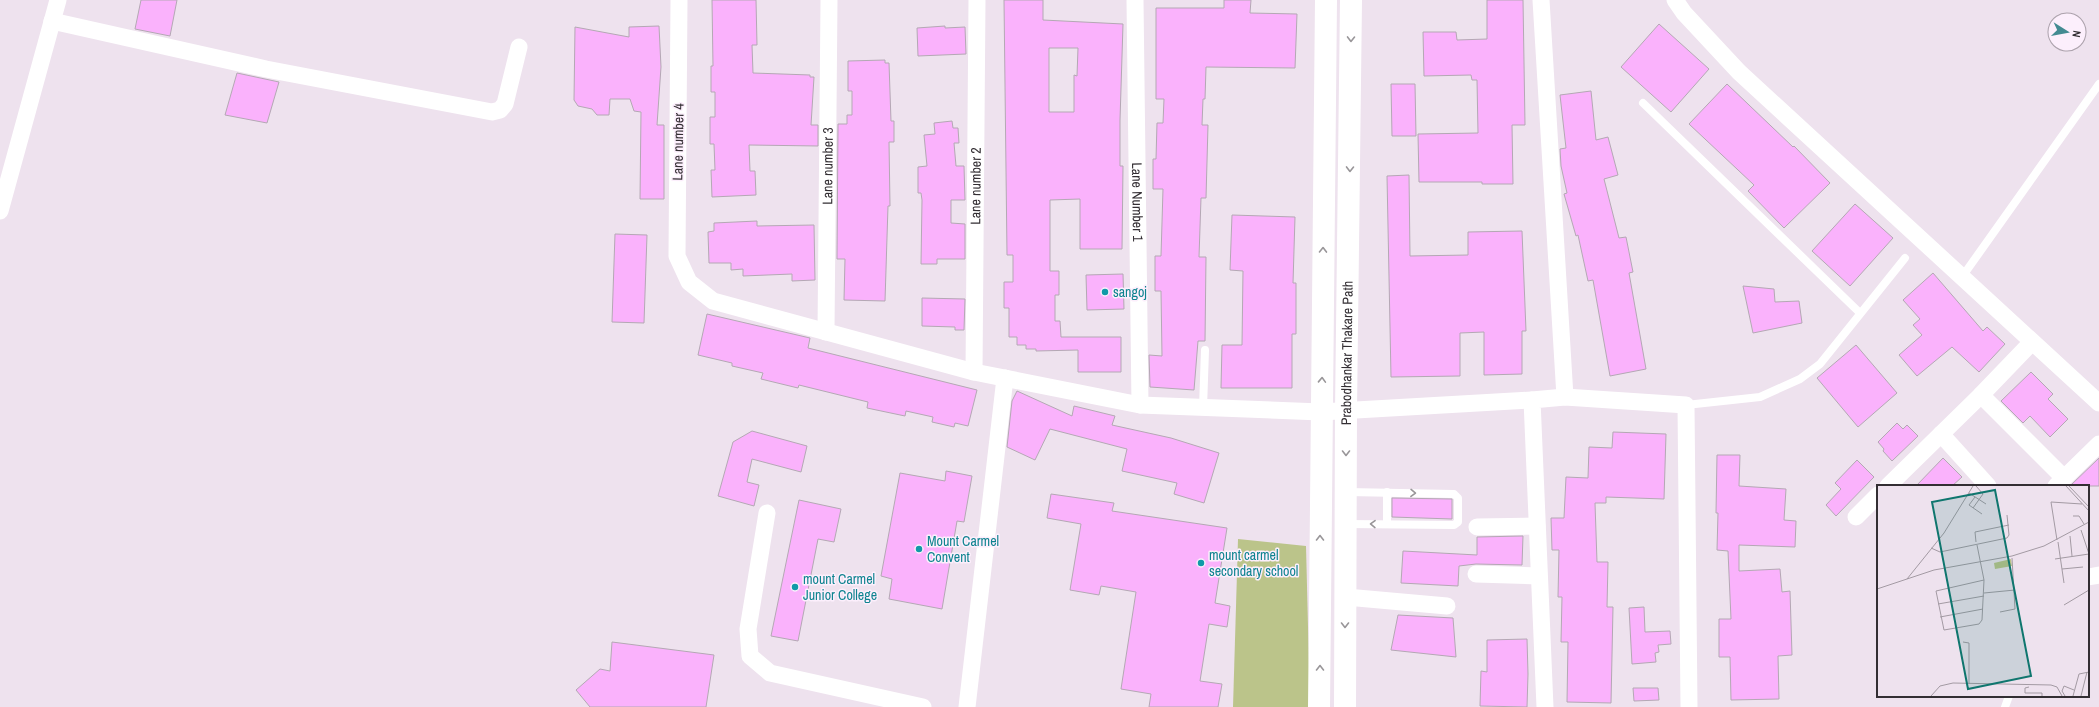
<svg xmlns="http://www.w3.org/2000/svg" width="2099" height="707" font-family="'Archivo Narrow',sans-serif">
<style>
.green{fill:#bbc48a}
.building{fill:#fab2fc;stroke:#b4a8b4;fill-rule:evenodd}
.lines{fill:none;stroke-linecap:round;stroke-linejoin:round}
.service{stroke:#fff;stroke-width:8}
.minor{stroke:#fff;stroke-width:17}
.secondary{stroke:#fff;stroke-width:22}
.oneway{stroke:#999699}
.culture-dot{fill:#0f9aa8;stroke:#fceffc;stroke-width:1.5}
.labels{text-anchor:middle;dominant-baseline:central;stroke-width:3;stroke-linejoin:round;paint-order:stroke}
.street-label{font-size:14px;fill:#332e33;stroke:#fceffc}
.culture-label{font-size:14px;fill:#0d838f;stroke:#fceffc;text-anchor:start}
.inset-road{fill:none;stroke:#a39aa3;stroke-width:1}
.view{fill:#0f766e;fill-opacity:0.15;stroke:#0f766e;stroke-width:2}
.inset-edge{fill:none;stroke:#332e33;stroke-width:2}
</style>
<rect width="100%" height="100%" fill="#eee2ee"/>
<polygon class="green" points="1238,539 1306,546 1310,707 1233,707"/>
<g class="building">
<polygon points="141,0 177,0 170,36 135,29"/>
<polygon points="712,0 756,0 757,45 752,45 753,73 810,75 810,77 814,77 811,125 818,125 818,146 749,145 750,171 755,171 756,195 712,197 711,170 715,170 714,144 710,144 710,117 715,117 715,92 711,92 711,66 713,66"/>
<path d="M1004,0H1043V20L1123,24L1120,120V166H1123L1122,249H1080V199L1050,200V271H1059V295H1055V321H1060L1061,337H1121V372H1078V350L1036,351V349H1026V345H1017V337H1009V308H1004V282H1013V255H1007ZM1049,48H1078L1077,76L1074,75V112H1049Z"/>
<polygon points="1224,0 1251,0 1250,13 1297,14 1295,68 1206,67 1205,99 1203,99 1202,125 1208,125 1206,198 1201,198 1199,257 1206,257 1205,341 1198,341 1194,390 1150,387 1149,355 1162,356 1161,291 1155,291 1155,256 1161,256 1163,189 1153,189 1153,159 1156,159 1157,123 1163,123 1164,99 1156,99 1156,8 1224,8"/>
<polygon points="1487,0 1523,0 1525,125 1512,125 1513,184 1482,184 1482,182 1419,182 1418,134 1478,133 1477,80 1472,80 1471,75 1424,76 1423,32 1456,32 1457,40 1487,39"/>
<polygon points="1659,24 1709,69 1671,112 1621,67"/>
<polygon points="659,26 661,67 657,125 664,125 664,199 640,199 641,112 634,111 630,99 610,99 609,115 597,115 592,109 578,106 574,100 575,27 629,37 629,27"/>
<polygon points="945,26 945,28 965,27 966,54 918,56 917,28"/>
<polygon points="885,60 885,63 889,63 891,121 894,121 894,142 889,142 890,206 888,206 885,301 844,300 845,259 837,259 838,124 847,124 847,115 852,115 852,91 848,91 848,61"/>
<polygon points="237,73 279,82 267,123 225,115"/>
<polygon points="1391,84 1415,84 1416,136 1392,136"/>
<polygon points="1727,84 1793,147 1794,146 1830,183 1784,228 1748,191 1754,185 1689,124"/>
<polygon points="1591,91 1596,140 1608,137 1618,175 1604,179 1619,238 1626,237 1633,272 1629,273 1646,369 1610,376 1593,280 1588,281 1578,235 1576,236 1564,194 1567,193 1561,166 1560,149 1566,148 1560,95"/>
<polygon points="952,121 953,128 958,128 959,143 954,143 956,166 964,166 965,200 951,200 951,223 965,224 965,259 937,259 937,264 921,264 922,200 921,193 918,193 918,167 927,166 924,135 935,134 934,123"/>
<polygon points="1409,175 1410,256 1468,255 1468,232 1522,231 1526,331 1522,331 1522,374 1484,375 1484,332 1460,333 1460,376 1391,377 1387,176"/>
<polygon points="1855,204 1893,238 1850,286 1812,251"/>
<polygon points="1232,215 1295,217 1293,283 1296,283 1296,334 1292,334 1292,388 1221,388 1222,345 1242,345 1243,271 1230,270"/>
<polygon points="757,221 757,226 814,225 815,280 792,281 792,274 743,276 743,269 731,270 731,263 709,263 708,232 714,231 714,223"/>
<polygon points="615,234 647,235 644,323 612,322"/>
<polygon points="1933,273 1983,331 1987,327 2005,344 1979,372 1952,347 1917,376 1899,355 1922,335 1913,325 1920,319 1903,300"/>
<polygon points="1123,274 1124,309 1087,310 1086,275"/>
<polygon points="1743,286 1774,289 1775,302 1799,301 1802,323 1753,333"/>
<polygon points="922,298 965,299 964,330 955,330 955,327 922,326"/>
<polygon points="707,314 810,338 808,348 977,390 968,426 955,423 954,427 932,422 933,417 906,411 905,416 867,408 868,402 799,385 798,388 761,379 763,373 732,366 732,363 698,355"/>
<polygon points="1856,345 1897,393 1858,427 1817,378"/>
<polygon points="2031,372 2053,394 2048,399 2068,419 2050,437 2030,416 2023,423 2001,401"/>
<polygon points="1017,391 1072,416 1074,406 1115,416 1112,425 1171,438 1219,453 1204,503 1174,494 1177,483 1122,471 1127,449 1050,429 1035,460 1007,447 1012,401"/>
<polygon points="1897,423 1903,429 1907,425 1918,436 1892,461 1883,451 1884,449 1878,442"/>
<polygon points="752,431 807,446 801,472 752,459 747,482 759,485 754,506 718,496 733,442"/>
<polygon points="1613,432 1666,434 1664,499 1606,497 1606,503 1595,503 1597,562 1608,562 1607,607 1613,607 1611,703 1567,702 1568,642 1561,642 1562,597 1558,597 1559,550 1552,550 1551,518 1564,518 1566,477 1588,478 1589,447 1612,448"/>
<polygon points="1717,455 1740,455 1739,486 1786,489 1784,520 1796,521 1795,547 1739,545 1739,571 1780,569 1782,592 1790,591 1792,655 1778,656 1779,699 1731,700 1730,657 1719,657 1719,619 1731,619 1728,551 1717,550 1718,513 1716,513"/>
<polygon points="1943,458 1962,477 1952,486 1916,486"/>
<polygon points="2099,458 2099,486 2070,486"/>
<polygon points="1857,460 1874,477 1836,516 1826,505 1841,489 1835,483"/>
<polygon points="946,471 972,476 964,522 957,521 942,609 889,599 892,579 881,576 900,473 945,481"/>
<polygon points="1051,494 1114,503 1112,511 1227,528 1215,603 1230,606 1227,627 1209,624 1200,681 1222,684 1218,707 1149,707 1151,694 1121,689 1136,592 1101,586 1099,595 1070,590 1081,524 1047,518"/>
<polygon points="1392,498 1452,499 1452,519 1392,517"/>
<polygon points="799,500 841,509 834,542 818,539 798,641 771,636"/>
<polygon points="1523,536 1522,565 1476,564 1459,566 1458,586 1401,583 1403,551 1477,555 1477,537"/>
<polygon points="1644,607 1645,632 1670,631 1671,644 1658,645 1659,652 1655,653 1656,662 1632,664 1629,608"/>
<polygon points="1398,615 1453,618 1456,657 1391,650"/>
<polygon points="1527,639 1528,674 1527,707 1480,706 1481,671 1487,672 1487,640"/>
<polygon points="612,642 714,655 706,707 590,707 576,690 600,669 610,671"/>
<polygon points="1633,688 1658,688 1659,700 1634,701"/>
</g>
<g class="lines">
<g class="service">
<polyline points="1643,103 1860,313"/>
<polyline points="1962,277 2099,84"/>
<polyline points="1686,405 1760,397 1800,379 1820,364 1905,258"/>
<polyline points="1203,408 1205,350"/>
<polyline points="1387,492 1387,524"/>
<polyline points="1346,524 1454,525 1458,522 1458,498 1454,494 1347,492"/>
<polyline points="2005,707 2009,696"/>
</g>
<g class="minor">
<polyline points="679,0 677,256 689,282 713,301 974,372 1140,405 1321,412 1532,400"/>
<path id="s1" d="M1135,0L1140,405"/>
<polyline points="1541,0 1565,397 1532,400 1545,707"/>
<polyline points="1675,0 1684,13 1739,72 2099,403"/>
<polyline points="52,21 266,69 492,112 500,110 505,104 519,47"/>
<polyline points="0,211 58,0"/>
<path id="s2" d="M826,332L829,0"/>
<path id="s3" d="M974,372L977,0"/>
<polyline points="1981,395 2032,342"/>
<polyline points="1565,397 1686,405 1689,707"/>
<polyline points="1941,434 1988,486"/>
<polyline points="1888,486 1981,395 2064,478"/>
<polyline points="2056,486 2099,444"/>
<polyline points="767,513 748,629 750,656 770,673 923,707"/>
<polyline points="1856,517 1878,495"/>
<polyline points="1477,527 1537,526"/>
<polyline points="1476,574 1539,576"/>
<polyline points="2088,577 2099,575"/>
<polyline points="1346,597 1447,606"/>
<polyline points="967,707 1005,378"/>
</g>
<g class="secondary">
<polyline points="1319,707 1326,0"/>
<path id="s4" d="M1345,707L1346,411L1351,0"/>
</g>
</g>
<defs><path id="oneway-chevron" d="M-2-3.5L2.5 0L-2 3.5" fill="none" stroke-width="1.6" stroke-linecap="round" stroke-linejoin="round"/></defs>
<g class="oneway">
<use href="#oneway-chevron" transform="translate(1351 39) rotate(91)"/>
<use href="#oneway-chevron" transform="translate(1350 169) rotate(91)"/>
<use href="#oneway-chevron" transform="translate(1323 250) rotate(-89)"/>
<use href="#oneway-chevron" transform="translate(1322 380) rotate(-88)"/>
<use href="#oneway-chevron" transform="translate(1346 453) rotate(90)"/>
<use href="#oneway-chevron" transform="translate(1413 493) rotate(1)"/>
<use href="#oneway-chevron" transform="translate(1373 524) rotate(-179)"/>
<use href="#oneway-chevron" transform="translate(1320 538) rotate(-90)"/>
<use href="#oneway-chevron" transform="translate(1345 625) rotate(90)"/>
<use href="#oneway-chevron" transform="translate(1320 668) rotate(-90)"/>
</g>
<g class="culture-dot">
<circle cx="1105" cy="292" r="4"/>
<circle cx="919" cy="549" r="4"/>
<circle cx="1201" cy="563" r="4"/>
<circle cx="795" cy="587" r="4"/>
</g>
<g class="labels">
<g class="street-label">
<text transform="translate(678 142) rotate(-89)">Lane number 4</text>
<text stroke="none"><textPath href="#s2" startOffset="166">Lane number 3</textPath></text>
<text stroke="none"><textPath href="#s3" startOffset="186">Lane number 2</textPath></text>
<text stroke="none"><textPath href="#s1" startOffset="202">Lane Number 1</textPath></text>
<text stroke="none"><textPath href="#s4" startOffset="354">Prabodhankar Thakare Path</textPath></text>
</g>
<g class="culture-label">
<text x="1113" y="292">sangoj</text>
<text x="927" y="541">Mount Carmel<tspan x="927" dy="16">Convent</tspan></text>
<text x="1209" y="555">mount carmel<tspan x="1209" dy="16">secondary school</tspan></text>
<text x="803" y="579">mount Carmel<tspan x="803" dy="16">Junior College</tspan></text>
</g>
</g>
<g transform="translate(1877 485)">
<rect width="212" height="212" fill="#eee2ee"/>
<path d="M134,74L135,81L118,84L117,78Z" fill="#bbc48a"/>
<path class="inset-road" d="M189,1L212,26M192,1L212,22M92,8L109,19M98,12L92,20L105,29M96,23L106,9L99,1M196,31H202L207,39M204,45L212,69M193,51L195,71M180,55L174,17L205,19M99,57L98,47L132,40M181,57L187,98M100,60L107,95L105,135L102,139L67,145L59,106L107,95M54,63L63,67L130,53L132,50L130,30M178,74L212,69M185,84L206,82M30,94L67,48L96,1M0,104L57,85L135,71L167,61L212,37M107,108L138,105M61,119L107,111M187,120L212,105M123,127L138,124L135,73M63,132L106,124M86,157L92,158V199M152,202L148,203V208H165V211M54,211L63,201L76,198L174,200L180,202L185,211M188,211L185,206L187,201L197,205M196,211L202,189L212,187M204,211L210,187"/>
<path class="view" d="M118,5L154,191L91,204L55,17Z"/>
<rect width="212" height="212" class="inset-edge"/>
</g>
<g transform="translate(2067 32) rotate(101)"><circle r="19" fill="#fceffc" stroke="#aca2ac"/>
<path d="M0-3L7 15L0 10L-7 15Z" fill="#438b92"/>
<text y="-6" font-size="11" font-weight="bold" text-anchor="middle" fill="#332e33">N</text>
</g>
</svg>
